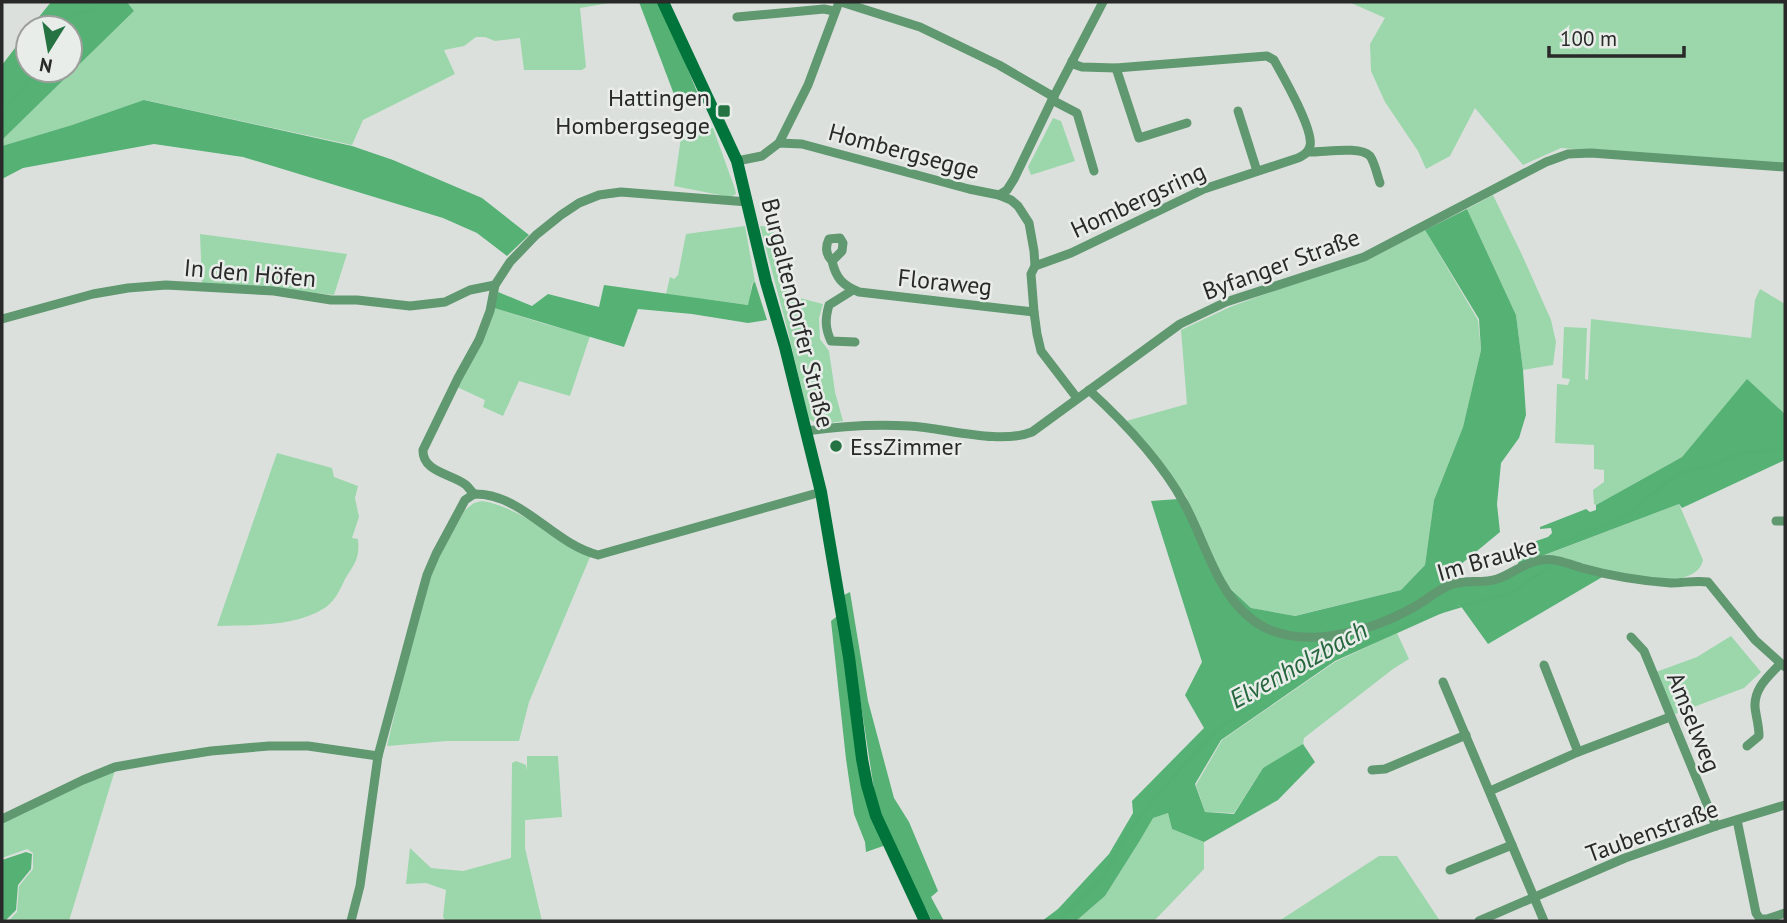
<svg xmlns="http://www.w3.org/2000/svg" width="1787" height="923" font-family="'PT Sans',sans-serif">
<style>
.green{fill:#9bd7ab}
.forest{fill:#55b174}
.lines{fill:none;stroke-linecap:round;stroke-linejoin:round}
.stream{stroke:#54b073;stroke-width:2.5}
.minor{stroke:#609870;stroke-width:9}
.secondary{stroke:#00743b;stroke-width:12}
.poi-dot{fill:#257343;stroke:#e9edea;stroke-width:2.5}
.labels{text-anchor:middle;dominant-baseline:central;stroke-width:5;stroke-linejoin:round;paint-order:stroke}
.poi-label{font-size:24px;fill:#282928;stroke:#e9edea;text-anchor:end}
.street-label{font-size:24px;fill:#282928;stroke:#e9edea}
.water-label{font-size:26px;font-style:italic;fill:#25663d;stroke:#e9edea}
</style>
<rect width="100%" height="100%" fill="#dce0dd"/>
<g class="green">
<polygon points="127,2 615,2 580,8 586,67 582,70 524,70 520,38 495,41 485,37 476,37 464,46 444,50 455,74 363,120 352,145 145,100 72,125 2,146 2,140 134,11"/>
<polygon points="1349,2 1785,2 1785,165 1561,148 1523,165 1475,108 1450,156 1426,169 1418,151 1385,102 1371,71 1370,44 1385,18"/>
<polygon points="1053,118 1061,121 1075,161 1031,175 1028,167"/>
<polygon points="713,128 735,189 736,194 730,197 674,186 681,137 687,132"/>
<polygon points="1493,195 1523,257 1551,320 1556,342 1553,365 1523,370 1516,315 1467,209"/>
<polygon points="745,226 755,282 752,283 749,305 666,294 670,277 674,279 678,275 686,234"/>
<polygon points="760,226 775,227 788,295 823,304 819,318 820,339 829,351 835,392 843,421 819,425 809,419 786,324"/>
<polygon points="1425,230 1478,320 1481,350 1463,427 1434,500 1425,565 1401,590 1294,616 1251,608 1221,579 1186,496 1126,421 1187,404 1181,330 1230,307 1276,290 1366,260"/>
<polygon points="200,234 347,254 334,295 252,286 202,284"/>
<polygon points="1760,289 1785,304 1785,414 1747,380 1682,457 1596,505 1594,504 1593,490 1604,482 1604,470 1594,469 1594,445 1555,443 1557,384 1568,385 1570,379 1562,378 1564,327 1587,328 1585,379 1588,380 1591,319 1751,338 1755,300"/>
<polygon points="494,308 545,324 590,336 570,396 519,381 503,416 483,407 485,400 457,387"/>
<path d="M277,453L332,468L334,477L358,486L355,498L359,517L352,538L358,539C360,558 355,563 345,579C340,590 334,603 323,609C294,627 250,625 217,626Z"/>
<path d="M482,501C516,506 560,539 590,557L529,702L519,741H447L387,746L403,678L431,576L441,553L465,510L474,503Z"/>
<path d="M1679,504L1703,560C1694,603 1572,563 1545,555Z"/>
<polygon points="1397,633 1409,659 1393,669 1304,738 1303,745 1263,768 1234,813 1205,812 1196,785 1222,740 1335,662"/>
<polygon points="1731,636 1761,672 1744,688 1675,714 1656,672 1697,657"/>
<polygon points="527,756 558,756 562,817 525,820 525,848 542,921 446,921 443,917 446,890 426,883 406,884 410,848 431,868 463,871 511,858 512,763 516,761 526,765 527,771"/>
<polygon points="115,770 69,921 8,921 17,912 19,886 33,869 33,853 27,849 2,858 2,822"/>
<polygon points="1168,813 1172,829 1204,842 1204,869 1154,921 1076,921 1105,896 1139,842 1152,818"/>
<polygon points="1379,856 1397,856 1440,921 1279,921"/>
</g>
<g class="forest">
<polygon points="51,2 127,2 134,11 2,140 2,65 28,31 28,70 70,70 70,28 30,28"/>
<polygon points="639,2 660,2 698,94 675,97"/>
<polygon points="144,100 352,146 393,160 482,198 529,235 507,256 477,233 443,218 243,157 154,144 23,168 2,179 2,146 72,125"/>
<polygon points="1467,209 1516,315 1523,370 1526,415 1519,438 1501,463 1497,504 1500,532 1460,565 1455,579 1413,605 1367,626 1333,634 1292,634 1266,627 1241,608 1221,580 1251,608 1295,616 1401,590 1425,565 1434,500 1463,427 1481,350 1479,319 1425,230"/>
<polygon points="755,282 767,320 748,323 692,314 638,309 624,347 494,308 498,292 532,306 548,294 599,307 604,285 748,305 753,283"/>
<polygon points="1747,379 1785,414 1785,460 1682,508 1679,504 1518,565 1518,563 1533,542 1548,537 1552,533 1551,528 1540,529 1540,527 1586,509 1590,512 1596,510 1596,505 1682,457"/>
<polygon points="1178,499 1237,611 1292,637 1370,629 1443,591 1460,584 1502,581 1533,564 1552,563 1604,576 1488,644 1460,605 1335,661 1221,740 1195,784 1205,812 1234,814 1263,768 1303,744 1315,762 1278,800 1204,842 1172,829 1168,813 1153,818 1139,842 1105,896 1076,921 1042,921 1058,909 1109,854 1133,813 1132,801 1204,728 1185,695 1202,662 1151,501"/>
<polygon points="850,592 868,701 894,798 909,822 938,891 931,897 944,921 932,921 878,815 844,595"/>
<polygon points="841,613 861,759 889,844 866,852 865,842 854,814 846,759 831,621"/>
<polygon points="26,852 32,854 31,869 18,885 16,910 5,921 2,921 2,860"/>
</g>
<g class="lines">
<g class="stream">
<polyline points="60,28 65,19 93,9 94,2"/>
<polyline points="2,114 37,70"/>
<polyline points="1558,547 1579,534 1603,526 1632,512 1644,501 1678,473 1717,464 1739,453 1785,449"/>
<polyline points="1058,921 1104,877 1123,840 1161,790 1216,731 1253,704 1325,662 1425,617 1468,604 1508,595 1549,567"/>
</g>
<g class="minor">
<polyline points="841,2 920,27 999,65 1054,97"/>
<polyline points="737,17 824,9 834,11"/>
<polyline points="1116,68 1139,138 1187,123"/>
<polyline points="1052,100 1077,113 1094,171"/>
<polyline points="1238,111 1257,171"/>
<polyline points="779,143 808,85 839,2"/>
<path d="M1307,152C1322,153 1360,145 1370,156C1375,163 1377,175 1380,183"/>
<polyline points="737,161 762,156 779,143 802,144 969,189 999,195 1011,200 1018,206 1029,223 1034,251 1035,266 1031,274 1034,312 1037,334 1041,351 1077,398"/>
<polyline points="999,195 1007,190 1014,179 1052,100 1103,2"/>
<path d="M832,261C826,255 825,247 829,239L840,238L843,243L842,251L832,261C836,278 842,285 859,292L1034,312"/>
<path d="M1035,266L1071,253L1204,189L1298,158C1304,155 1308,153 1310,146C1314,130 1283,76 1274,60L1267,56L1116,68L1082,67L1076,65L1072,61"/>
<path d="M853,290L829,305C825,319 825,328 831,341L855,342"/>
<polyline points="2,319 93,294 128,288 166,285 274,291 331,300 357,300 410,306 445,302 470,290 495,285"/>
<path d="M1089,390C1124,422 1161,461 1184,503C1205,541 1215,588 1249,617C1293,655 1370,632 1414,607C1427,600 1437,590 1450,585C1466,579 1482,584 1497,579C1512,574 1525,562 1541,560C1555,558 1569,564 1582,568C1611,576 1641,581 1671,583C1684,583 1695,580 1708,582L1755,640L1785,667"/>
<path d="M806,431C841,426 874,424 909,426C946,428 999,445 1032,432L1180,324L1226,302L1364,257L1546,162L1568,154L1591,153L1785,167"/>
<path d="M474,494C471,491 469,488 466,485C452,474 422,472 423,450L458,378L479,340L490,311L495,285L510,262L536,235L561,215L579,203L599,195L621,192L748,202"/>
<polyline points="1776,521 1785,521"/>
<polyline points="1631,637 1644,651 1716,826"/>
<polyline points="1544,665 1578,752"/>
<polyline points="1443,682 1544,921"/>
<path d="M1747,746L1759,736C1759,725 1756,717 1755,707C1754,688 1768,677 1780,664"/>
<polyline points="1372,770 1385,769 1466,735"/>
<polyline points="1490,791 1578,752 1670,717"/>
<polyline points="2,819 83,780 115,767 160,759 211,751 269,746 308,746 378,756"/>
<polyline points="1737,820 1756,913 1760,919 1767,919 1785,913"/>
<polyline points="1450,870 1512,845"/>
<path d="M351,921L360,886L378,756L417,611L427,575L436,554L465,500L474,494C522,493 553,544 598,555L821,492"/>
<polyline points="1479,921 1625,858 1716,826 1785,805"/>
</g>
<polyline class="secondary" points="663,2 737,161 766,282 785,347 821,492 849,657 862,759 867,785 876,816 925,921"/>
</g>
<g class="poi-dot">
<rect x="717" y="104" width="14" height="14" rx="3.5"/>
<circle cx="836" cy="446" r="7"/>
</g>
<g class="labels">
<g class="poi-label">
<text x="710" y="97">Hattingen<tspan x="710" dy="28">Hombergsegge</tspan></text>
<text x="850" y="446" text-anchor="start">EssZimmer</text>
</g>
<g class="street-label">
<text transform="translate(904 151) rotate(15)">Hombergsegge</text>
<text transform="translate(1138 200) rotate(-25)">Hombergsring</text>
<text transform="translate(1281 264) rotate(-20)">Byfanger Straße</text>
<text transform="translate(250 273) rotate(5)">In den Höfen</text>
<text transform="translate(945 282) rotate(6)">Floraweg</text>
<text transform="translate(798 313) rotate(76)">Burgaltendorfer Straße</text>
<text transform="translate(1487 559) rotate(-16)">Im Brauke</text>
<text transform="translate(1694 722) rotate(68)">Amselweg</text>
<text transform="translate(1652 831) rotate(-20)">Taubenstraße</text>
</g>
<g class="water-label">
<text transform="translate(1298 664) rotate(-29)">Elvenholzbach</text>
</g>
</g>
<rect width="1787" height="923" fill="none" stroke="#282928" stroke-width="7"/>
<g transform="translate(49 49) rotate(191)"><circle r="33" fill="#e9edea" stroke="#9c9f9c" stroke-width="2"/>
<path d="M0-5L12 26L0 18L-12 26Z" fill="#257343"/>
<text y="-10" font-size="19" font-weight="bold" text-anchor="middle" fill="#282928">N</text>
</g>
<path d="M1549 46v10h135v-10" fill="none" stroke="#282928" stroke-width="3.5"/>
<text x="1560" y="46" font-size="21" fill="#282928" stroke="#e9edea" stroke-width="5" paint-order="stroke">100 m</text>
</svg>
